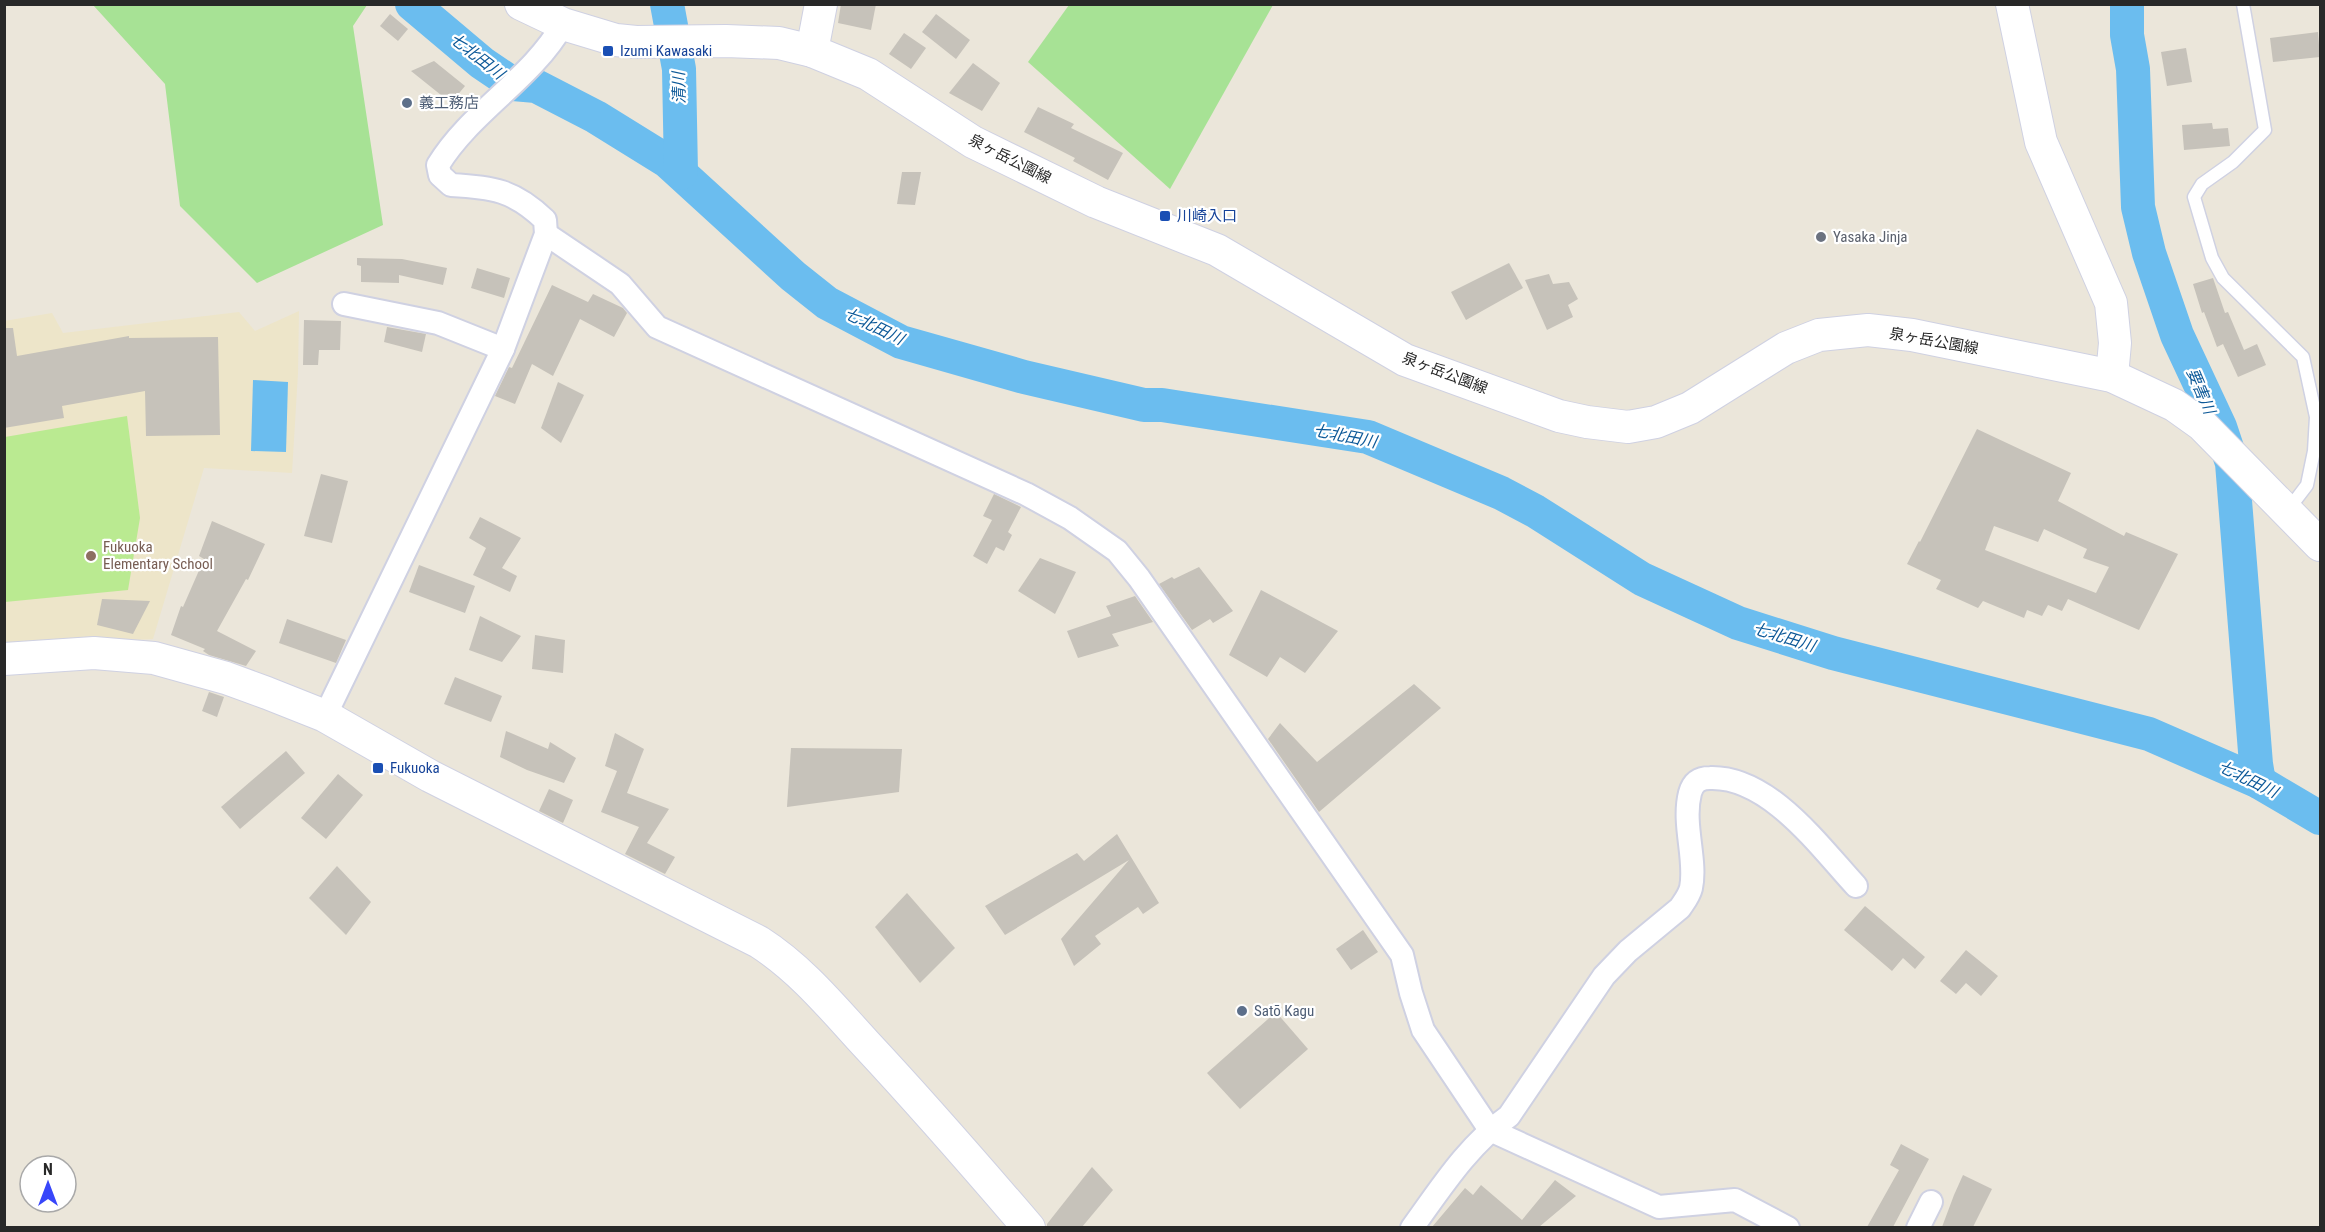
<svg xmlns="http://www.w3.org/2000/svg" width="2325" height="1232" font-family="'Roboto Condensed','Noto Sans JP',sans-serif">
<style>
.education{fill:#ede5c9}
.green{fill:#a7e295}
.pitch{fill:#baea91}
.water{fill:#6bbdef}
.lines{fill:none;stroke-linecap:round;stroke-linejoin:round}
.river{stroke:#6bbdef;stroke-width:34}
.building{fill:#c6c2ba;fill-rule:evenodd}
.lane-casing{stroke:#cfd1e2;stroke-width:15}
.street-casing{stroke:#cfd1e2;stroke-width:26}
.secondary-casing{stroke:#cfd1e2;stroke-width:34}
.lane{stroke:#fff;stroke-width:12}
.street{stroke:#fff;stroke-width:22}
.secondary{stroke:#fff;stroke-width:32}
.transit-dot{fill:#1a4fb4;stroke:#fff;stroke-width:2}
.service-dot{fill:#5c6f8a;stroke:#fff;stroke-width:2}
.worship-dot{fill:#6b7280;stroke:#fff;stroke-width:2}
.education-dot{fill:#8d6e63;stroke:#fff;stroke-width:2}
.labels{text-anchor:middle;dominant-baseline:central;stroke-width:4.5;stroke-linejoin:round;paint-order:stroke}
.transit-label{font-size:15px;fill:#164399;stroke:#fff;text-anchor:start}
.service-label{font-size:15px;fill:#4e5e75;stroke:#fff;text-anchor:start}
.street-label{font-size:15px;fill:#282828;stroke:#fff}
.worship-label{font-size:15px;fill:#5b616d;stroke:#fff;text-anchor:start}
.education-label{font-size:15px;fill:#785e54;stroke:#fff;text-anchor:start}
.water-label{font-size:16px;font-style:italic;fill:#0d5998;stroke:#fff}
</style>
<rect width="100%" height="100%" fill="#ebe6da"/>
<polygon class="education" points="299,311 298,373 292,473 204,468 153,639 5,646 4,321 52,313 63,333 239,312 255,331"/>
<g class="green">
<polygon points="93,5 367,5 353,26 383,225 257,283 180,206 165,84"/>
<polygon points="1069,5 1273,5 1170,189 1028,62"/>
</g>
<polygon class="pitch" points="127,416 140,518 128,590 5,602 5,437"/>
<polygon class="water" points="253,380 288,382 286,452 251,451"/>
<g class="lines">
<g class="river">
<polyline points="412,4 482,63 513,84 536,86 596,117 667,161 793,276 827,303 901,342 1024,377 1144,405 1162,405 1368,437 1501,493 1535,511 1642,579 1738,623 1833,653 2149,734 2259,782 2320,818"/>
<polyline points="667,4 679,69 681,173"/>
<polyline points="2127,4 2127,35 2133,69 2138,207 2149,253 2177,335 2220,427 2232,463 2256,764 2259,782"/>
</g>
</g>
<g class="building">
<polygon points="841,4 876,4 871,30 838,23"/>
<polygon points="390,14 408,29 398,41 380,26"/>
<polygon points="936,14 970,40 956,59 922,32"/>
<polygon points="2318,32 2320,57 2273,62 2270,38"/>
<polygon points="904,33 926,48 911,69 889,54"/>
<polygon points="2186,48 2192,82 2167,86 2161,52"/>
<polygon points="434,61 465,86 451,103 411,71"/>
<polygon points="973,63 1000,83 982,111 949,93"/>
<polygon points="1038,107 1074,124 1071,128 1123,153 1108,180 1073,161 1075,158 1024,132"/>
<polygon points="2212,123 2213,129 2228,128 2230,146 2184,150 2182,125"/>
<polygon points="902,172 921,172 915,205 897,204"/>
<polygon points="357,258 402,259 447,268 443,285 399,275 399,283 361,282 361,266 357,265"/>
<polygon points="1509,263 1523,288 1466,320 1451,292"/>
<polygon points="477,268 510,278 504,298 471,288"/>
<polygon points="1549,274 1553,284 1569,282 1578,299 1568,305 1573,317 1547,330 1525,280"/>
<polygon points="2213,278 2225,313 2228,312 2244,350 2257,344 2266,365 2238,377 2223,344 2217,347 2204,312 2202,313 2193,284"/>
<polygon points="552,285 588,302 593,294 623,308 627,313 614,337 580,319 553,376 532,364 515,404 495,396 509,367 512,368"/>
<polygon points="304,320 341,321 340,350 319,350 318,365 303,365"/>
<polygon points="387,327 426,334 422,352 384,342"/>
<polygon points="4,328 13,328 17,356 129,336 129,338 218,337 220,435 146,436 145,391 62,406 64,418 4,428"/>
<polygon points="558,382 584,395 561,443 541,428"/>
<path d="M1977,429L2071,473L2058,501L2124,536L2126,532L2178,554L2139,630L2068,599L2062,611L2048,605L2042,616L2027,610L2024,618L1983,601L1978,608L1936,589L1941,580L1907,564L1919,541L1920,542ZM1994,526L2038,542L2044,529L2087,549L2083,558L2109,567L2096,593L1985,550Z"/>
<polygon points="321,474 348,481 332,543 304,536"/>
<polygon points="994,494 1021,507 1008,532 1012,535 1004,551 996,547 987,564 973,556 992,520 983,516"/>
<polygon points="480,517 521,538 502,568 517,576 510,592 473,575 486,548 469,538"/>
<polygon points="212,521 265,544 248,580 246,579 217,631 256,651 246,666 209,655 203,651 205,649 171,635 181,606 183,607 204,559 199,556"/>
<polygon points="1040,558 1076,572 1055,614 1018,591"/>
<polygon points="419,565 475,586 465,613 409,592"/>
<polygon points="1199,567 1233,611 1213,623 1210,619 1192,630 1159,584 1172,577 1174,579"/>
<polygon points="1261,590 1338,631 1305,673 1280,657 1267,677 1229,655"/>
<polygon points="1135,596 1153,622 1112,634 1119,646 1078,658 1067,631 1111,616 1106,606"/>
<polygon points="102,599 150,601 133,634 97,625"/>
<polygon points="480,616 521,636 502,662 469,650"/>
<polygon points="287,619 346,640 336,663 279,643"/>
<polygon points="535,635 565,640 563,673 532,669"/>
<polygon points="455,677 502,696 491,722 444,704"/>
<polygon points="1414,684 1441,708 1319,812 1268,739 1280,723 1317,762"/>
<polygon points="209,692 224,697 217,717 202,711"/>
<polygon points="506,731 548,749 550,742 576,758 564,783 527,770 500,757"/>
<polygon points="615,733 644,749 627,793 669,809 647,843 675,857 665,874 625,854 639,827 601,812 617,771 605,766"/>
<polygon points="791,748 902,749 899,792 787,807"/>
<polygon points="286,751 305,773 240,829 221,807"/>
<polygon points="338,774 363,795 326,839 301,818"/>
<polygon points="549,789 573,800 563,823 539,811"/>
<polygon points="1117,834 1159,903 1143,914 1138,907 1095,936 1101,944 1074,966 1061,939 1129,860 1005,935 985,906 1077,853 1084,861"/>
<polygon points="337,866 371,902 346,935 309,898"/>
<polygon points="907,893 955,948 920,983 875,927"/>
<polygon points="1865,906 1925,957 1915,969 1903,958 1892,971 1844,930"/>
<polygon points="1363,930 1378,952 1351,970 1336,949"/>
<polygon points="1966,950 1998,976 1981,996 1966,983 1956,994 1940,981"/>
<polygon points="1276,1012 1308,1049 1240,1109 1207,1073"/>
<polygon points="1901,1144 1929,1159 1893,1227 1867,1227 1899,1170 1890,1165"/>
<polygon points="1092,1167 1113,1190 1082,1227 1047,1227 1047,1224"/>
<polygon points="1963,1175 1992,1189 1973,1227 1942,1227 1954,1195"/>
<polygon points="1555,1180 1576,1196 1539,1227 1432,1227 1465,1188 1473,1195 1481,1185 1522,1220"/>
</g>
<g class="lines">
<defs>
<polyline id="lane" points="2243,4 2265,130 2233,162 2202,184 2194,197 2212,258 2223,278 2303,357 2316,417 2314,451 2307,485 2288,510"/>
<g id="street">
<polyline points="546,234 620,284 657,327 1026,494 1070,518 1117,551 1139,578 1402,955 1411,993 1423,1030 1490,1130 1659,1207 1735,1200 1788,1228"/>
<polyline points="344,304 438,323 503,349"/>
<path d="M325,716L503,349L546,234L545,220C514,190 492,187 451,185L440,175L438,165C471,111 532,79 563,24"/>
<path d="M1412,1228C1441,1188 1468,1145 1509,1116L1604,976L1628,951L1680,908C1684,902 1689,896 1691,888C1697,860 1682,824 1690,793C1693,782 1700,778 1710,778C1769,776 1819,846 1856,886"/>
<polyline points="1918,1228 1931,1202"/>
</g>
<g id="secondary">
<polyline points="521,4 563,24 616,40 636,42 726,41 779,43 812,51 868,74 973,142 1096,202 1217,250 1405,360 1559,416 1587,422 1628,427 1656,422 1690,408 1786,348 1819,335 1868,330 1912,335 2112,376 2174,405 2202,425 2320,545"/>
<polyline points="2012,4 2041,142 2111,303 2115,343 2112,376"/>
<polyline points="812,51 821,4"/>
<path d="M4,659L94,653L154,658L226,678L267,693L325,716L430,776L759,942C801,969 832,1007 865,1043C921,1103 975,1165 1029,1228"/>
</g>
</defs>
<use href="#lane" class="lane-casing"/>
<use href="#street" class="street-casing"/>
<use href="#secondary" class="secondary-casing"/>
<use href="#lane" class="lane"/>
<use href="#street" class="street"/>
<use href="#secondary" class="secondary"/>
</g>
<g class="transit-dot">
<rect x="602" y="45" width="12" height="12" rx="3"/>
<rect x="1159" y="210" width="12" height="12" rx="3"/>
<rect x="372" y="762" width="12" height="12" rx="3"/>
</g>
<g class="service-dot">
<circle cx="407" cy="103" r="6"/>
<circle cx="1242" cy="1011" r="6"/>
</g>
<circle class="worship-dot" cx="1821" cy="237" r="6"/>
<circle class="education-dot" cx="91" cy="556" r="6"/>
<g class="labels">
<g class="transit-label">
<text x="620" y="51">Izumi Kawasaki</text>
<text x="1177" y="216">川崎入口</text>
<text x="390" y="768">Fukuoka</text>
</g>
<g class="service-label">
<text x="419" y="103">義工務店</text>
<text x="1254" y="1011">Satō Kagu</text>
</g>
<g class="street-label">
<text transform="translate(1010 159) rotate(27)">泉ヶ岳公園線</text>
<text transform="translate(1934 341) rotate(10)">泉ヶ岳公園線</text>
<text transform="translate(1445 373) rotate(21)">泉ヶ岳公園線</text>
</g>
<g class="worship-label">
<text x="1833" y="237">Yasaka Jinja</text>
</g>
<g class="education-label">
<text x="103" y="547">Fukuoka<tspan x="103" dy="17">Elementary School</tspan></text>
</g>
<g class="water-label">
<text transform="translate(477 56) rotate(38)">七北田川</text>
<text transform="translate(679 88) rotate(-92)">清川</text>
<text transform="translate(874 326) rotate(26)">七北田川</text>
<text transform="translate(2201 391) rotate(67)">要害川</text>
<text transform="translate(1345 436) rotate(11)">七北田川</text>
<text transform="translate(1784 637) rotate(17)">七北田川</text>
<text transform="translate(2248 779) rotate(26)">七北田川</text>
</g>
</g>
<rect width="2325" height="1232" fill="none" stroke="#282828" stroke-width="12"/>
<g transform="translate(48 1184)"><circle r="28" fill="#ffffff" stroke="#a9a9a9" stroke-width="1.5"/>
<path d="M0-4.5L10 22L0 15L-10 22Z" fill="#3846fa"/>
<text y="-9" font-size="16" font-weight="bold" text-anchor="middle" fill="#282828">N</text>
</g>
</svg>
